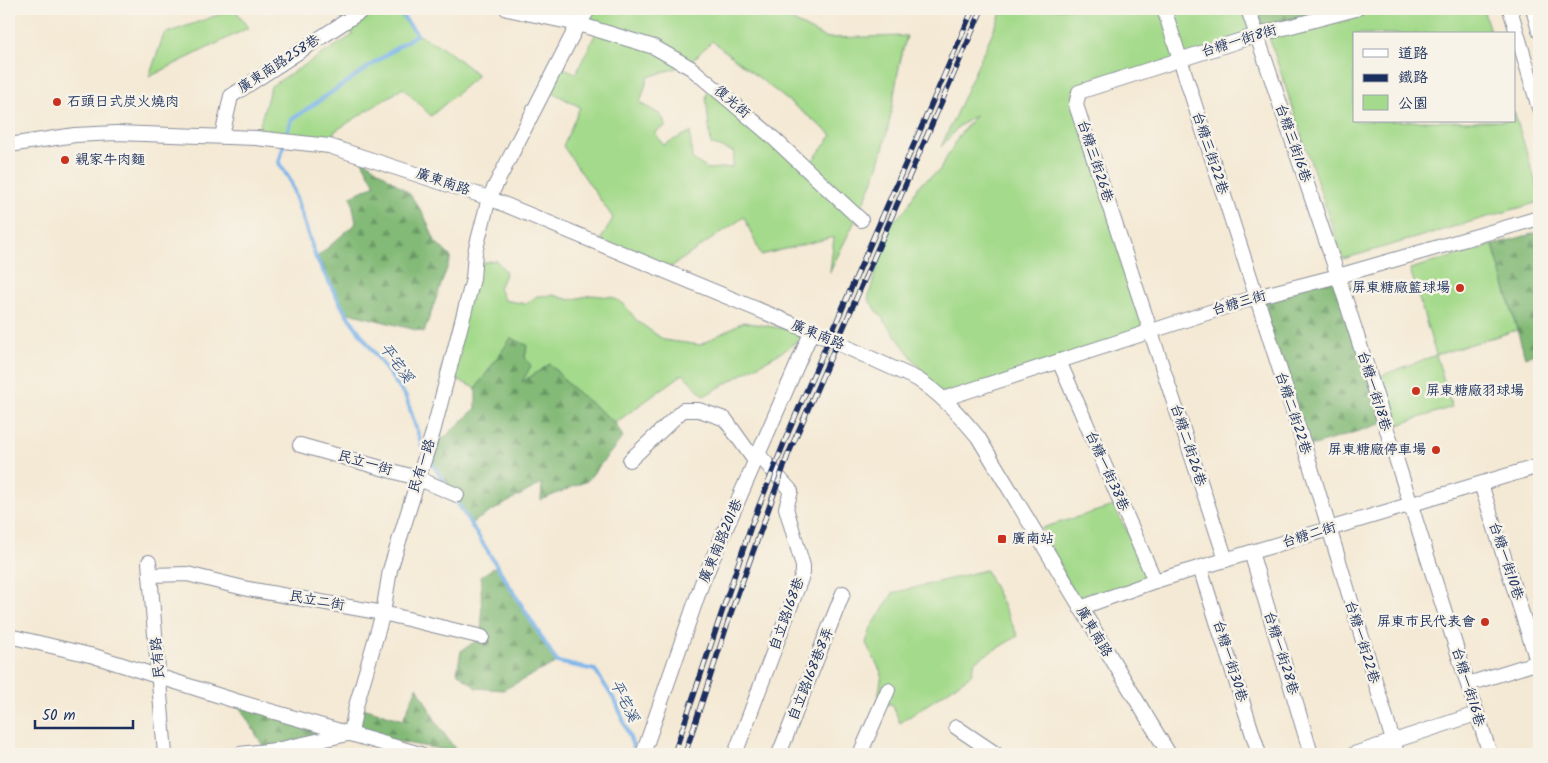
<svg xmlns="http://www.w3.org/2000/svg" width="1548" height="763" font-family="Kalam,'LXGW WenKai TC',sans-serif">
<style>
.green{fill:#a4da8b;stroke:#608474;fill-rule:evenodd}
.forest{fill:url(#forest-firs);stroke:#4f746a}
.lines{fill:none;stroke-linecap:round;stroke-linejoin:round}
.stream{stroke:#79b4ea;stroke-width:4}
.minor-casing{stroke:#888c99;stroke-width:16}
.minor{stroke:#fff;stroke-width:14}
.rail-casing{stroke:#1b2f5e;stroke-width:5.5}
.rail{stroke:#f7f3e8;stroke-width:4;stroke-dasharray:11;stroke-linecap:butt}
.poi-dot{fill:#c8321e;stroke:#f7f3e8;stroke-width:2}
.labels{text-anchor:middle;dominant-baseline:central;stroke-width:5;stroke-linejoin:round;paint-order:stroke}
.street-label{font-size:14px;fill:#1b2f5e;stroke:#f7f3e8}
.poi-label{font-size:14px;fill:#1b2f5e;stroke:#f7f3e8;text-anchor:start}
.water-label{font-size:15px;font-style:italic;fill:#375788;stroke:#f7f3e8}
</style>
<defs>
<pattern id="forest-firs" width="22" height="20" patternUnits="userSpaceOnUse" patternTransform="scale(1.25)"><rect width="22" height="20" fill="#83ba77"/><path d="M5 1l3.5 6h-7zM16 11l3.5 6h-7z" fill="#6a9865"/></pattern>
</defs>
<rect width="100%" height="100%" fill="#f7f3e8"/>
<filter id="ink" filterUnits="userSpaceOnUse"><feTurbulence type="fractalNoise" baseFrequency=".02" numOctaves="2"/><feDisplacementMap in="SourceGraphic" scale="10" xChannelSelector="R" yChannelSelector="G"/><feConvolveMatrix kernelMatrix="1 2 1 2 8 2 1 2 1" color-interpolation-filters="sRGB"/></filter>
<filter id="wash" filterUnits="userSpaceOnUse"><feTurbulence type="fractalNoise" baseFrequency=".0096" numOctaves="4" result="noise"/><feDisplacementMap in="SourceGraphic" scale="20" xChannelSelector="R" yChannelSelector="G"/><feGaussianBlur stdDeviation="1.12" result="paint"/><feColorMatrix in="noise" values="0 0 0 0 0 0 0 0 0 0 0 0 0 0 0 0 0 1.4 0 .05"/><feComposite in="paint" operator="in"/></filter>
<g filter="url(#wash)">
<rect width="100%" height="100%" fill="#f4e9d4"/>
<g class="green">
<polygon points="235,9 248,28 149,77 164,34"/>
<polygon points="335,9 397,9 417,34 444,48 478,75 431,116 403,88 335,131 329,146 256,138 271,86 353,35"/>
<path d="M588,9H770L826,38L907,36C896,69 894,106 885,141C875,187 850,229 830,272L834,237L761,255L744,217L665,271L599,243L613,218L563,146L580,107L544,88L556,65L576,73L601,23L580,17ZM712,41L832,135L810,164L711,81L706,98L711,144L734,152L732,167L708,169L692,159L690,132L663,145L655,132L666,126L661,115L640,103L648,77L689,64Z"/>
<polygon points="1003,9 1248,9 1257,35 1079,92 1150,330 943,399 868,299 888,227 907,208 919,185 939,171 960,134 976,115 958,127 941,147"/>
<polygon points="1366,9 1483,9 1491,34 1354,34 1354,121 1514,121 1514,111 1539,193 1539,202 1343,259 1268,34"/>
<polygon points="1493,245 1517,330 1436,355 1452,407 1398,425 1380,376 1436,355 1410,269"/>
<polygon points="471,260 481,263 496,260 506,272 499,288 504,300 526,304 537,296 553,295 570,300 591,295 612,297 624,304 637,321 664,340 700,345 743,322 811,333 803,336 787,349 704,396 683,374 615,423 569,385 550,364 521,383 527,346 511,339 476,388 441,373"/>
<polygon points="1113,506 1155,581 1080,608 1042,528"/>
<polygon points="986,570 1018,636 975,661 971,675 900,723 892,704 877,705 882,674 866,643 871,628 893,593"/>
</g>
<g class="forest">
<polygon points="1248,9 1356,9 1257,35"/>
<polygon points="360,157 409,193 424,215 435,241 451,257 424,332 345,312 316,258 356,223 351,196 375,185"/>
<polygon points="1539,232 1539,353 1525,357 1493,245"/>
<polygon points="1338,276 1384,423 1305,448 1256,297"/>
<polygon points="511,338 527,345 525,357 531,366 522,382 550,364 569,385 615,423 623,437 587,481 541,500 542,483 471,523 423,449 446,436 476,408 476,388"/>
<polygon points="498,565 557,662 503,690 476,688 457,672 461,651 482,637 481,576"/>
<polygon points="417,687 438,725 457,752 355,734 266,751 236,701 351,733 356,706 403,720"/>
</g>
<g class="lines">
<g class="stream">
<polyline points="286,137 291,120 417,34 397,9"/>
<polyline points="284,144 279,163 290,180 316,258 345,312 406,397 423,449"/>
<polyline points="428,457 446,485"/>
<polyline points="455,499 557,662 595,670 617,704 633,746"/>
</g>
</g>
</g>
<g filter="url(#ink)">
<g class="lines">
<defs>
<g id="minor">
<polyline points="507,9 578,24 654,47 691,68 769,134 861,220"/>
<polyline points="1164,9 1305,448 1397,754"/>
<polyline points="1248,9 1338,276 1490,754"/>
<polyline points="1510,9 1539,108"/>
<polyline points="1533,9 1539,31"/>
<polyline points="222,136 231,96 363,10"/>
<path d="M9,145L75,135L116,133L256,138L329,146L489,198L824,337L917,379C941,394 960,415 978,437L1169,754"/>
<polyline points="1059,361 1155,581"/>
<polyline points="943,399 1256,297 1338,276 1539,218"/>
<polyline points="300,445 417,478 457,495"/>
<polyline points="630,460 683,410 699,410 725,419 755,461"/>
<polyline points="1481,484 1539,667"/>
<polyline points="1251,552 1311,754"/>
<polyline points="1226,560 1076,105 1079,92 1257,35 1356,9"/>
<polyline points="149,562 165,754"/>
<polyline points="1200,568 1259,754"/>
<polyline points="150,575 187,574 248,589 383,613 482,637"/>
<polyline points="1080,608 1155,581 1539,466"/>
<polyline points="9,636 94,656 236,701 420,754"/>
<polyline points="1468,684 1539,662"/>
<polyline points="956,727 996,754"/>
<polyline points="351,733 356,706 383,613 390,570 433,432 473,279 475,252 489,198 578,24 589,9"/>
<polyline points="240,754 276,750 348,734"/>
<polyline points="643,754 702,583 811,333"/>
<polyline points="735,754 803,573 803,566 786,508 791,491 758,454"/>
<polyline points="779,754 843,593"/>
<polyline points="860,754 888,690"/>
<polyline points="1354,754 1476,714"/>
</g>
</defs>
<use href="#minor" class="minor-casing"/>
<use href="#minor" class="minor"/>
<defs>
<g id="rail">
<polyline points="674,754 751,526 788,433 973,9"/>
<polyline points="685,754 732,610 788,455 982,9"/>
</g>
</defs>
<use href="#rail" class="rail-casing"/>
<use href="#rail" class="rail"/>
</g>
</g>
<g class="poi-dot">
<circle cx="57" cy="102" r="5"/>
<circle cx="65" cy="160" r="5"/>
<circle cx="1460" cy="288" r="5"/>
<circle cx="1416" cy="391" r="5"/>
<circle cx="1436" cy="450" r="5"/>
<rect x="997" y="534" width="10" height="10" rx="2.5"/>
<circle cx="1485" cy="622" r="5"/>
</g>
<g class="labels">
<g class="street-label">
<text transform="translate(1239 41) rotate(-17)">台糖一街8街</text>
<text transform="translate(279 64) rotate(-33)">廣東南路258巷</text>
<text transform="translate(732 102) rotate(40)">復光街</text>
<text transform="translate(1293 143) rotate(71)">台糖三街16巷</text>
<text transform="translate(1210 153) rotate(72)">台糖三街22巷</text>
<text transform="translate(1095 161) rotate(72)">台糖三街26巷</text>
<text transform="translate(443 182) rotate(19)">廣東南路</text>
<text transform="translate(1239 303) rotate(-16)">台糖三街</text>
<text transform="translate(818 335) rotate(22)">廣東南路</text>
<text transform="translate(1374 391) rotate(73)">台糖一街18巷</text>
<text transform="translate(1293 413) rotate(72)">台糖二街22巷</text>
<text transform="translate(1188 445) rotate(72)">台糖二街26巷</text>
<text transform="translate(365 463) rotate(16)">民立一街</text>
<text transform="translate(422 466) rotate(-72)">民有一路</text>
<text transform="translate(1107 471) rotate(66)">台糖一街38巷</text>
<text transform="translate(1309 535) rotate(-17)">台糖二街</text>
<text transform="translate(721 541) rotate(-67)">廣東南路201巷</text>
<text transform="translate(1506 561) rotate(72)">台糖一街10巷</text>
<text transform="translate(317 601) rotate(10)">民立二街</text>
<text transform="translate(787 614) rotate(-70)">自立路168巷</text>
<text transform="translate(1094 632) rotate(59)">廣東南路</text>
<text transform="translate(1362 642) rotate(73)">台糖一街22巷</text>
<text transform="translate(1281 653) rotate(73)">台糖一街28巷</text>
<text transform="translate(158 658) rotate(-95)">民有路</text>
<text transform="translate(1230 661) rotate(73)">台糖一街30巷</text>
<text transform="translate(811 674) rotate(-68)">自立路168巷8弄</text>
<text transform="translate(1468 687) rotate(73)">台糖一街16巷</text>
</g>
<g class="poi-label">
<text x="67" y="102">石頭日式炭火燒肉</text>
<text x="75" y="160">親家牛肉麵</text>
<text x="1450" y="288" text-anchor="end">屏東糖廠籃球場</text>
<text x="1426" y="391">屏東糖廠羽球場</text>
<text x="1426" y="450" text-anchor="end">屏東糖廠停車場</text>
<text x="1012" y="539">廣南站</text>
<text x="1475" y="622" text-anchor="end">屏東市民代表會</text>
</g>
<g class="water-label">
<text transform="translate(396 363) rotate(54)">平宅溪</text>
<text transform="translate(624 701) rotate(64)">平宅溪</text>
</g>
</g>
<rect width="1548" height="763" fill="none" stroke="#f7f3e8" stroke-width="30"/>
<rect x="1353" y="32" width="162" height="90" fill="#f7f3e8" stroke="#9fa5b1"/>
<rect x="1363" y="49" width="25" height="8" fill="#ffffff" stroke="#9fa5b1"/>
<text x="1398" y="58" font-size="15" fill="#1b2f5e">道路</text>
<rect x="1363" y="74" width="25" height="8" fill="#1b2f5e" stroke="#9fa5b1"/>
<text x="1398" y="82" font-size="15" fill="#1b2f5e">鐵路</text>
<rect x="1363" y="95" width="25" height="15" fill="#a4da8b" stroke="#9fa5b1"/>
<text x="1398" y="108" font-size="15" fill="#1b2f5e">公園</text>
<path d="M35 720v8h98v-8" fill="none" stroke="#1b2f5e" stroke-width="2.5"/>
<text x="42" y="720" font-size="15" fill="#1b2f5e" stroke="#f7f3e8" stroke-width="4" paint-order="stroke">50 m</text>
</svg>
